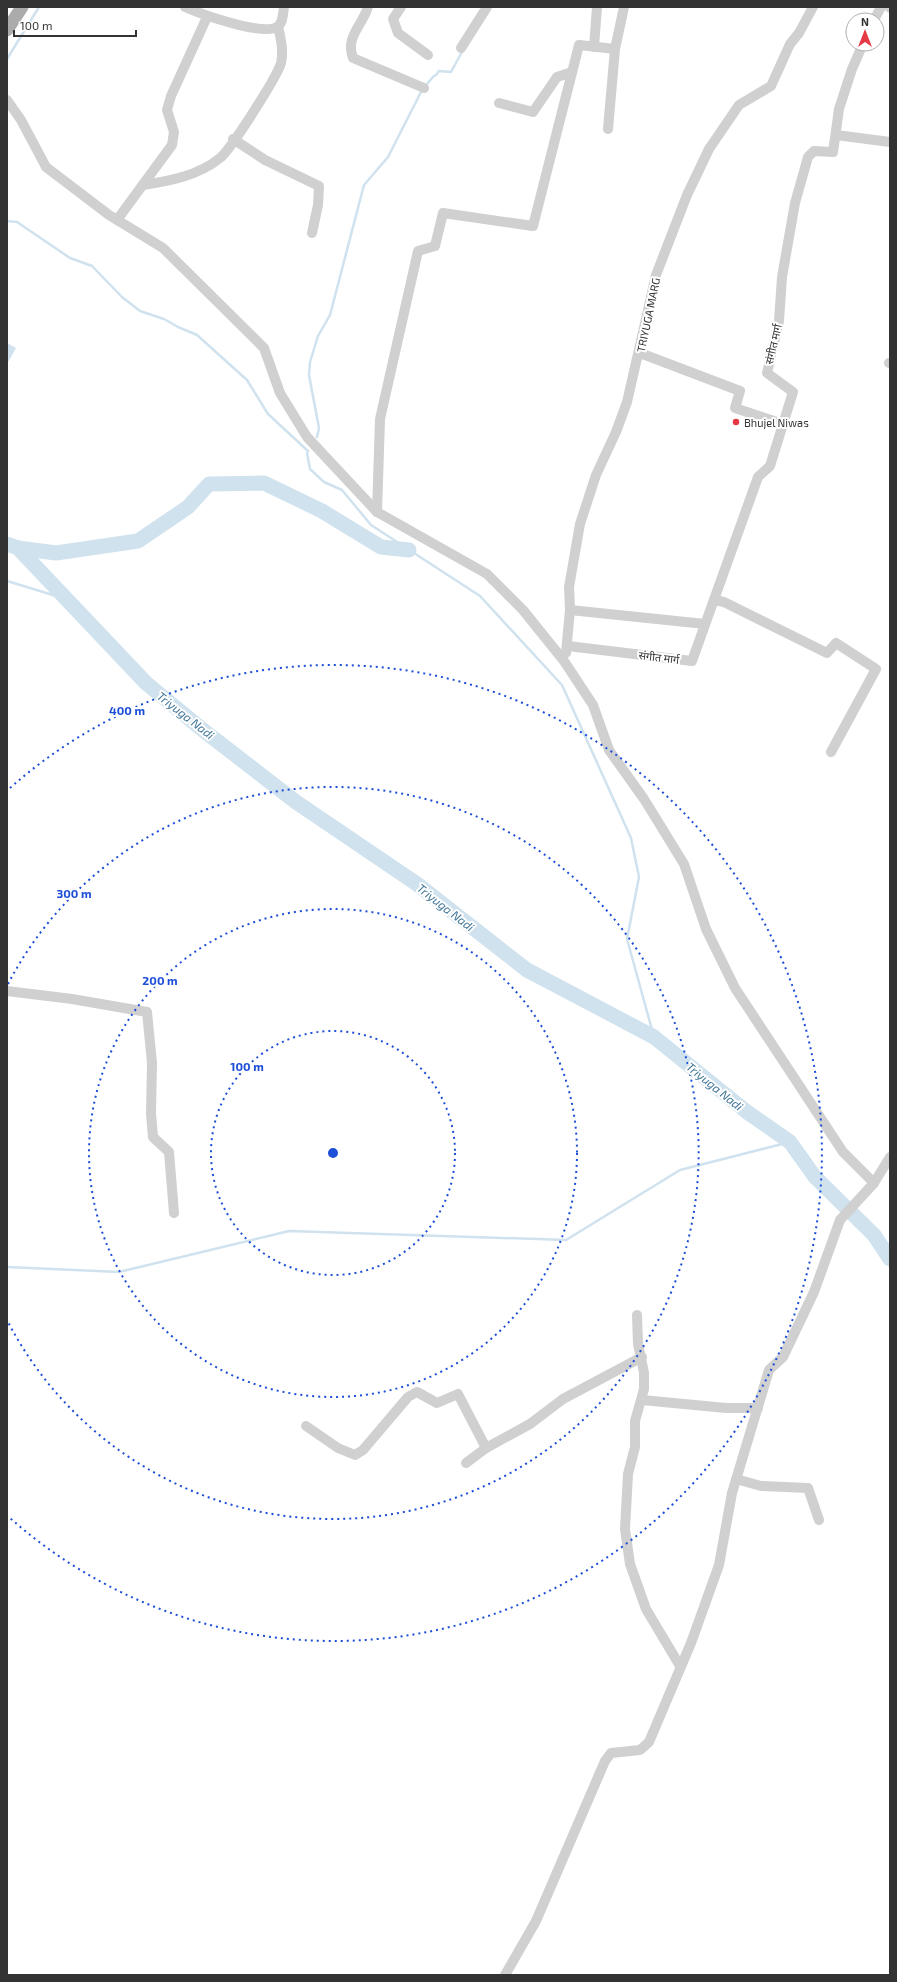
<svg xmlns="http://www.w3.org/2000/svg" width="897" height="1982" font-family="'Exo 2','Noto Sans Devanagari',sans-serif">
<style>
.water{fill:#cfe2ee}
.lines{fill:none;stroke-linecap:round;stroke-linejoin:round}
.stream{stroke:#cfe2ee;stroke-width:2.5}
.river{stroke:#cfe2ee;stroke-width:15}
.minor{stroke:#d0d0d0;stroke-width:10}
.major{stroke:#ababab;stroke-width:13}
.ring{fill:none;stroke:#1d4ed8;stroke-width:2;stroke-dasharray:2 4}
.poi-dot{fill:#e63946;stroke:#fff;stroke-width:1.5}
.labels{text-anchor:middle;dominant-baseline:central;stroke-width:4;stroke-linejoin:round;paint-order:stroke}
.street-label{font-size:11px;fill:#333;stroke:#fff}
.poi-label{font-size:11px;fill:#333;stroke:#fff;text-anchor:start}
.water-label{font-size:12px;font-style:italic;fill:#3f7597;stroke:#fff}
.centre{fill:#1d4ed8;stroke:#fff;stroke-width:2}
.ring-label{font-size:12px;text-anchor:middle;font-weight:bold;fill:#1d4ed8;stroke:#fff;stroke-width:4;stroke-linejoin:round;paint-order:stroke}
</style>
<rect width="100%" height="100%" fill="#fff"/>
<polygon class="water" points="7,343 16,348 7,364"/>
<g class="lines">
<g class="stream">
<polyline points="7,59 39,7"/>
<polyline points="425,86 434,76 436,75 439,71 451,72 463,50"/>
<polyline points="7,221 17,222 70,258 92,266 122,297 140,311 164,319 178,327 197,335 247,380 268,414 308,451 307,453 310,469 324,482 342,490 371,525 480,596 562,685 631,838 639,877 627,939 654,1037"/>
<polyline points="317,437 319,428 309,375 310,362 318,336 330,315 364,185 388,157 422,90"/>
<polyline points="7,581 66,599"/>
<polyline points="7,1267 119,1272 289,1231 566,1240 680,1170 790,1142"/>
</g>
<g class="river">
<polyline points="7,544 18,548 146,683 203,730 296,802 417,884 527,970 654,1037 747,1112 790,1142 815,1177 874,1235 890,1259"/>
<polyline points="18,548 56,553 138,541 188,507 209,484 264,483 322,511 381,547 409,550"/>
</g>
<g class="minor">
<path d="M185,7C201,14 262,36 277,27C283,24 283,13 284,7"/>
<path d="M368,7C362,26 345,37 353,58L424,88"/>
<polyline points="401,7 393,19 398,33 428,55"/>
<polyline points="889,7 890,8"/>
<polyline points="874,20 881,7"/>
<polyline points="594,47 597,7"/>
<polyline points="461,48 487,7"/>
<polyline points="7,100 21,120 46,167 109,215 163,248 264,348 280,393 307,437 377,512 487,574 523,610 564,661 593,705 609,750 644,799 684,864 706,929 735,988 843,1152 874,1183"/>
<polyline points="499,103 533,112 557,77 572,72"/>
<polyline points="608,129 615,49 624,7"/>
<polyline points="836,135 890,142"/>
<polyline points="233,139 265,160 319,186 318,205 312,233"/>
<path d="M143,185C169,181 198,176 220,158C231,149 277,77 281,63C284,51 281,38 278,27"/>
<polyline points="117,220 172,145 174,132 167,110 171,96 207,17"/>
<polyline points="640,353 740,391 735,408 783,424"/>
<polyline points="889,363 890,363"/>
<polyline points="377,512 380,419 418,251 435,246 443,213 533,226 579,45 615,49"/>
<polyline points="714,600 724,602 827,653 836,643 876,669 831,752"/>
<polyline points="570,610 705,624"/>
<polyline points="568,646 692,661 758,477 770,466 793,392 767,373 779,321 782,277 795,203 808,157 814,151 833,152 839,109 852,69 863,44"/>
<polyline points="566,653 570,610 569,587 580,524 596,475 616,432 627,402 656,275 687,195 709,149 739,105 771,86 790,44 799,33 813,7"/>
<polyline points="7,991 72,999 147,1012 152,1063 151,1114 153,1137 169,1152 174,1213"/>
<polyline points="637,1315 638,1344 644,1373 644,1389 635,1421 635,1447 628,1474 625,1529 630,1564 646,1609 680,1666"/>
<polyline points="642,1400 726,1408 758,1408"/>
<polyline points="306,1426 338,1448 355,1455 363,1450 408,1397 417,1392 437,1403 458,1394 486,1448"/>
<polyline points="466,1463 486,1448 530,1424 563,1399 642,1357"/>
<polyline points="736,1479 761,1486 808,1488 819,1520"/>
<polyline points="505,1975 536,1921 605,1761 611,1753 640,1750 649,1742 691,1643 719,1565 732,1493 769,1370 783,1357 814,1292 840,1220 874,1183 890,1157"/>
</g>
<polyline class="major" points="7,30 22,7"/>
</g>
<g class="ring">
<circle cx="333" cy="1153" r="122"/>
<circle cx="333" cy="1153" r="244"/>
<path d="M8 984A366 366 0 1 1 8 1322"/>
<path d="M10 788A488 488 0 1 1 10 1518"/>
</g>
<circle class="poi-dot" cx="736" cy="422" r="4"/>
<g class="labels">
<g class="street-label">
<text transform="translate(648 315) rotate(-78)">TRIYUGA MARG</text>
<text transform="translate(773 344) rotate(-77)">संगीत मार्ग</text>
<text transform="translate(659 657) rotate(7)">संगीत मार्ग</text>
</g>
<g class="poi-label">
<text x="744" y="422">Bhujel Niwas</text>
</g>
<g class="water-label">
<text transform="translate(186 715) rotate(38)">Triyuga Nadi</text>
<text transform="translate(446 907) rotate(38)">Triyuga Nadi</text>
<text transform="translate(715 1086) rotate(39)">Triyuga Nadi</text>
</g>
</g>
<circle cx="333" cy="1153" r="6" class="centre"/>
<g class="ring-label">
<text x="127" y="715">400 m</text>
<text x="74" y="898">300 m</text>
<text x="160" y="985">200 m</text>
<text x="247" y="1071">100 m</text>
</g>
<rect width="897" height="1982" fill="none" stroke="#333333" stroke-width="16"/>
<g transform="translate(865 32)"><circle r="19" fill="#ffffff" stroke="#adadad"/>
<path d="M0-3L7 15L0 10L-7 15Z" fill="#e63946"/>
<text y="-6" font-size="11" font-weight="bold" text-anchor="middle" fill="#333333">N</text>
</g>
<path d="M14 30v6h122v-6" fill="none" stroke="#333333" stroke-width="2"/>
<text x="20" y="30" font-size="12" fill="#333333" stroke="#ffffff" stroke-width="3" paint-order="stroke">100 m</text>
</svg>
